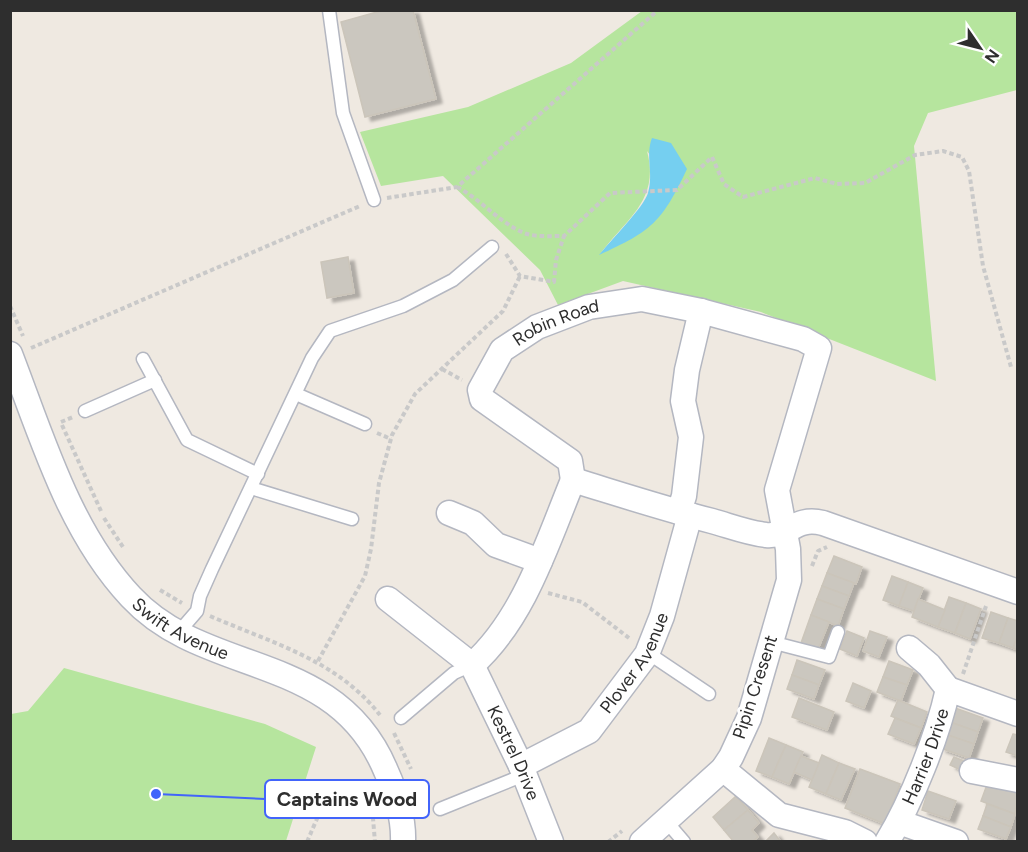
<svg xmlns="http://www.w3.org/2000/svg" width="1028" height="852" viewBox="0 0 1028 852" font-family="Figtree,sans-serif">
	<defs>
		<filter id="shadow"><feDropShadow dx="6" dy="4" stdDeviation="1.5" flood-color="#0004"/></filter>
	</defs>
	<rect width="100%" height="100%" fill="#efe9e1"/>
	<g fill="#b6e59e" fill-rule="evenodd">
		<path d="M642,11h375v79l-89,23 -14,33 22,235 -175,-69 -138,-31 -65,24 -18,-35 -97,-94 -62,10 -21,-54 108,-25 103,-44zM647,151l30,39 -77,64c27,-36 60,-54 47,-103z"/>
		<path d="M64,668l201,56 51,23 -30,94h-275v-127l17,-3z"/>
	</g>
	<path fill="#75cff0" d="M652,138l19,5 16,26c-25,53 -35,62 -88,86 11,-14 45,-48 49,-62 6,-20 -3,-37 4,-55z"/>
	<g fill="#cbc7bf" stroke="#cbc5ba" stroke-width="1.5" filter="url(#shadow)">
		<path d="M384,10h29l23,89 -71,18 -24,-95z"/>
		<path d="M348,257l6,36 -27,5 -6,-36z"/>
		<path d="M834,556l28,11 -6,17 -29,-11z"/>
		<path d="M827,573l27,10 -5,13 -27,-10z"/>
		<path d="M892,576l16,6 -9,24 -16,-6z"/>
		<path d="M908,582l15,6 -9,23 -15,-5z"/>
		<path d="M822,586l27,10 -5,13 -27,-10z"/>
		<path d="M949,597l17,6 -11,30 -17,-6z"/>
		<path d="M817,599l27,10 -6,17 -27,-11z"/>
		<path d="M918,599l27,11 -7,17 -26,-10z"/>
		<path d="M966,603l15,6 -11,30 -15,-6z"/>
		<path d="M991,612l17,6 -9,25 -17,-5z"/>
		<path d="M811,615l18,7 -11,27 -17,-6z"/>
		<path d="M1008,618l10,3v14l-5,13 -14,-5z"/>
		<path d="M847,631l17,7 -7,18 -17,-7z"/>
		<path d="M870,631l17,6 -8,20 -16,-6z"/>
		<path d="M1018,635v15l-5,-2z"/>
		<path d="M797,660l28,10 -6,15 -27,-10z"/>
		<path d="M889,661l24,9 -6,15 -24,-8z"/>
		<path d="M792,675l27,10 -5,14 -27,-10z"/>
		<path d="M883,677l24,8 -6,16 -24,-9z"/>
		<path d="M853,683l18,8 -7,17 -18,-7z"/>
		<path d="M799,698l35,14 -7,18 -35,-13z"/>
		<path d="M898,700l29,12 -6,16 -30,-12z"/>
		<path d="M955,708l28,10 -5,14 -28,-10z"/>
		<path d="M895,718l26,10 -7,16 -26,-10z"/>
		<path d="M950,722l28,10 -4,12 -29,-10z"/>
		<path d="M945,734l29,10 -5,14 -29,-10z"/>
		<path d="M1013,734l5,1v21l-12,-4z"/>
		<path d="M769,738l17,7 -14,32 -16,-6z"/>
		<path d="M786,745l17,7 -14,32 -17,-7z"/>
		<path d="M822,755l17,8 -13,31 -17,-7z"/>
		<path d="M801,756l18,7 -7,17 -18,-8z"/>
		<path d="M954,757l17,7 -4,9 -17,-8z"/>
		<path d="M839,763l16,6 -14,31 -15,-6z"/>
		<path d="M860,769l40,15 -15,40 -40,-16z"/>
		<path d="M988,782l30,10 -3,22 -34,-13z"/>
		<path d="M928,791l28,10 -7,18 -27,-9z"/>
		<path d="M736,796l12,14 -24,20 -11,-13z"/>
		<path d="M987,804l28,10 -4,13 -28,-11z"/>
		<path d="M748,810l11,13 -7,7 6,7 -6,5h-18l-10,-12z"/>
		<path d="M983,816l28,11 -5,12 -28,-10z"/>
		<path d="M774,833l7,9h-16z"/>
	</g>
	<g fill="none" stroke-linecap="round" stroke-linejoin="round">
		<g stroke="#b4b7c1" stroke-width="15">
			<g id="lane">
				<path d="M329,10l14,103 31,87"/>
				<path d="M143,359l44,81 71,34"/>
				<path d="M296,394l69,30"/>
				<path d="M85,411l70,-31"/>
				<path d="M251,488l101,31"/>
				<path d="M178,633l19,-22 3,-15 12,-27 100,-211 18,-27 73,-25 50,-26 39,-33"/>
				<path d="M771,642l58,15 9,-25"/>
				<path d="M648,653l61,41"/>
				<path d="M401,718l53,-45 18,-8"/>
				<path d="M440,809l84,-34"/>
				<path d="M666,821l18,21"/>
			</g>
		</g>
		<g stroke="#b4b7c1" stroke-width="27">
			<g id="street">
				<path id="s1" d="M10,354c32,83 59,177 121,243 75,81 205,53 255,174 10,22 18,47 17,71"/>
				<path id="s2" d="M573,480l-3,-19 -88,-62 -2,-9 22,-40 35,-23 52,-20 53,-8 59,12 102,28 16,9 -42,142 11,59 1,31 -40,138 -18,39 -8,12 -81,73"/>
				<path d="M573,480c46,14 92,29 139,41 18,5 36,12 54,14 24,2 28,-19 57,-12l195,69"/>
				<path d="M679,512l5,-16 7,-59 -8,-36 4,-31 14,-59"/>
				<path d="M449,513l24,10 23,22 44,16"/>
				<path id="s3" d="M388,599l84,66 49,101 30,76"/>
				<path d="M909,648l20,17 19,24"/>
				<path d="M472,665c52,-46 75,-122 101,-185"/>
				<path id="s4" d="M521,766l68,-35 58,-77 15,-38 28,-101"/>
				<path d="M723,769l56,46 66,17 20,10"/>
				<path d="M972,771l46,9"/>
				<path d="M899,822l57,20"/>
				<path id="s5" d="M887,842c25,-41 51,-107 61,-153l70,25"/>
			</g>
		</g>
		<g stroke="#c9c9c9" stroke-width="4" stroke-dasharray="4.5 3" stroke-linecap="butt">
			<path d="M457,187c24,12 44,38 70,47 10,3 26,2 37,2l46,-43 67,-3 35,-33 12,27 19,13 72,-19 22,6 28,-1 50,-28 28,-4 19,6 7,14 14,95 28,101"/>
			<path d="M387,198l70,-11 201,-177"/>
			<path d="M506,254l14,22 34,6 2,-22 8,-24"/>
			<path d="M10,306l13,30"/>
			<path d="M31,348l329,-142"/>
			<path d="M442,369l20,11"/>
			<path d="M61,422l12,-5"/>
			<path d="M62,425l39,86"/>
			<path d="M377,433l14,6"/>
			<path d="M104,518l19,29"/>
			<path d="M812,566l6,-15 9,-4"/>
			<path d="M160,590l22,13"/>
			<path d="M548,593l34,9 47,36"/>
			<path d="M210,616c62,27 127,44 170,99"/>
			<path d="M318,661l47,-85 6,-27 8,-66 13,-48 23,-41 88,-83 17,-35"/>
			<path d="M963,674l23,-68"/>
			<path d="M394,733l17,36"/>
			<path d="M307,842c16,-37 19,-54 64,-47l4,47"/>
			<path d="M608,842l14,-11"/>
		</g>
		<use href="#lane" stroke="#fff" stroke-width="12"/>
		<use href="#street" stroke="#fff" stroke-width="24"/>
	</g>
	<g text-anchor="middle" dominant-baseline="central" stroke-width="6" stroke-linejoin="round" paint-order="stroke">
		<g font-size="18" fill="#2e2e2e" stroke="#fff">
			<text stroke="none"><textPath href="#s2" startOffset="243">Robin Road</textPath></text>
			<text stroke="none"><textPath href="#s1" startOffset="333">Swift Avenue</textPath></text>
			<text stroke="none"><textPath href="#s4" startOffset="159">Plover Avenue</textPath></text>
			<text transform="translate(755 687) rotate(-72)">Pipin Cresent</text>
			<text stroke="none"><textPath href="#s3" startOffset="204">Kestrel Drive</textPath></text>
			<text stroke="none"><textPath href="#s5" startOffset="94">Harrier Drive</textPath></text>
		</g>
	</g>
	<path fill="none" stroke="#4264fb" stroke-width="2" d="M156 794L265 799"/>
	<circle fill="#4264fb" stroke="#fff" stroke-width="2" cx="156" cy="794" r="6"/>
	<rect fill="#fff" stroke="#4264fb" stroke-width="2" x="265" y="780" width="164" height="38" rx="6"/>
	<g font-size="20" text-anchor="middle" font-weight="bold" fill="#2e2e2e">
		<text x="347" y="806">Captains Wood</text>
	</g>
	<rect width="1028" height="852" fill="none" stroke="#2e2e2e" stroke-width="24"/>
	<g transform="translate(980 48) rotate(125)" stroke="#ffffff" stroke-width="4.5" paint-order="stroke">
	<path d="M0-4.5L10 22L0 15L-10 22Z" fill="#2e2e2e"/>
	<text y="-9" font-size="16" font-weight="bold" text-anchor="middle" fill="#2e2e2e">N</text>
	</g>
</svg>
